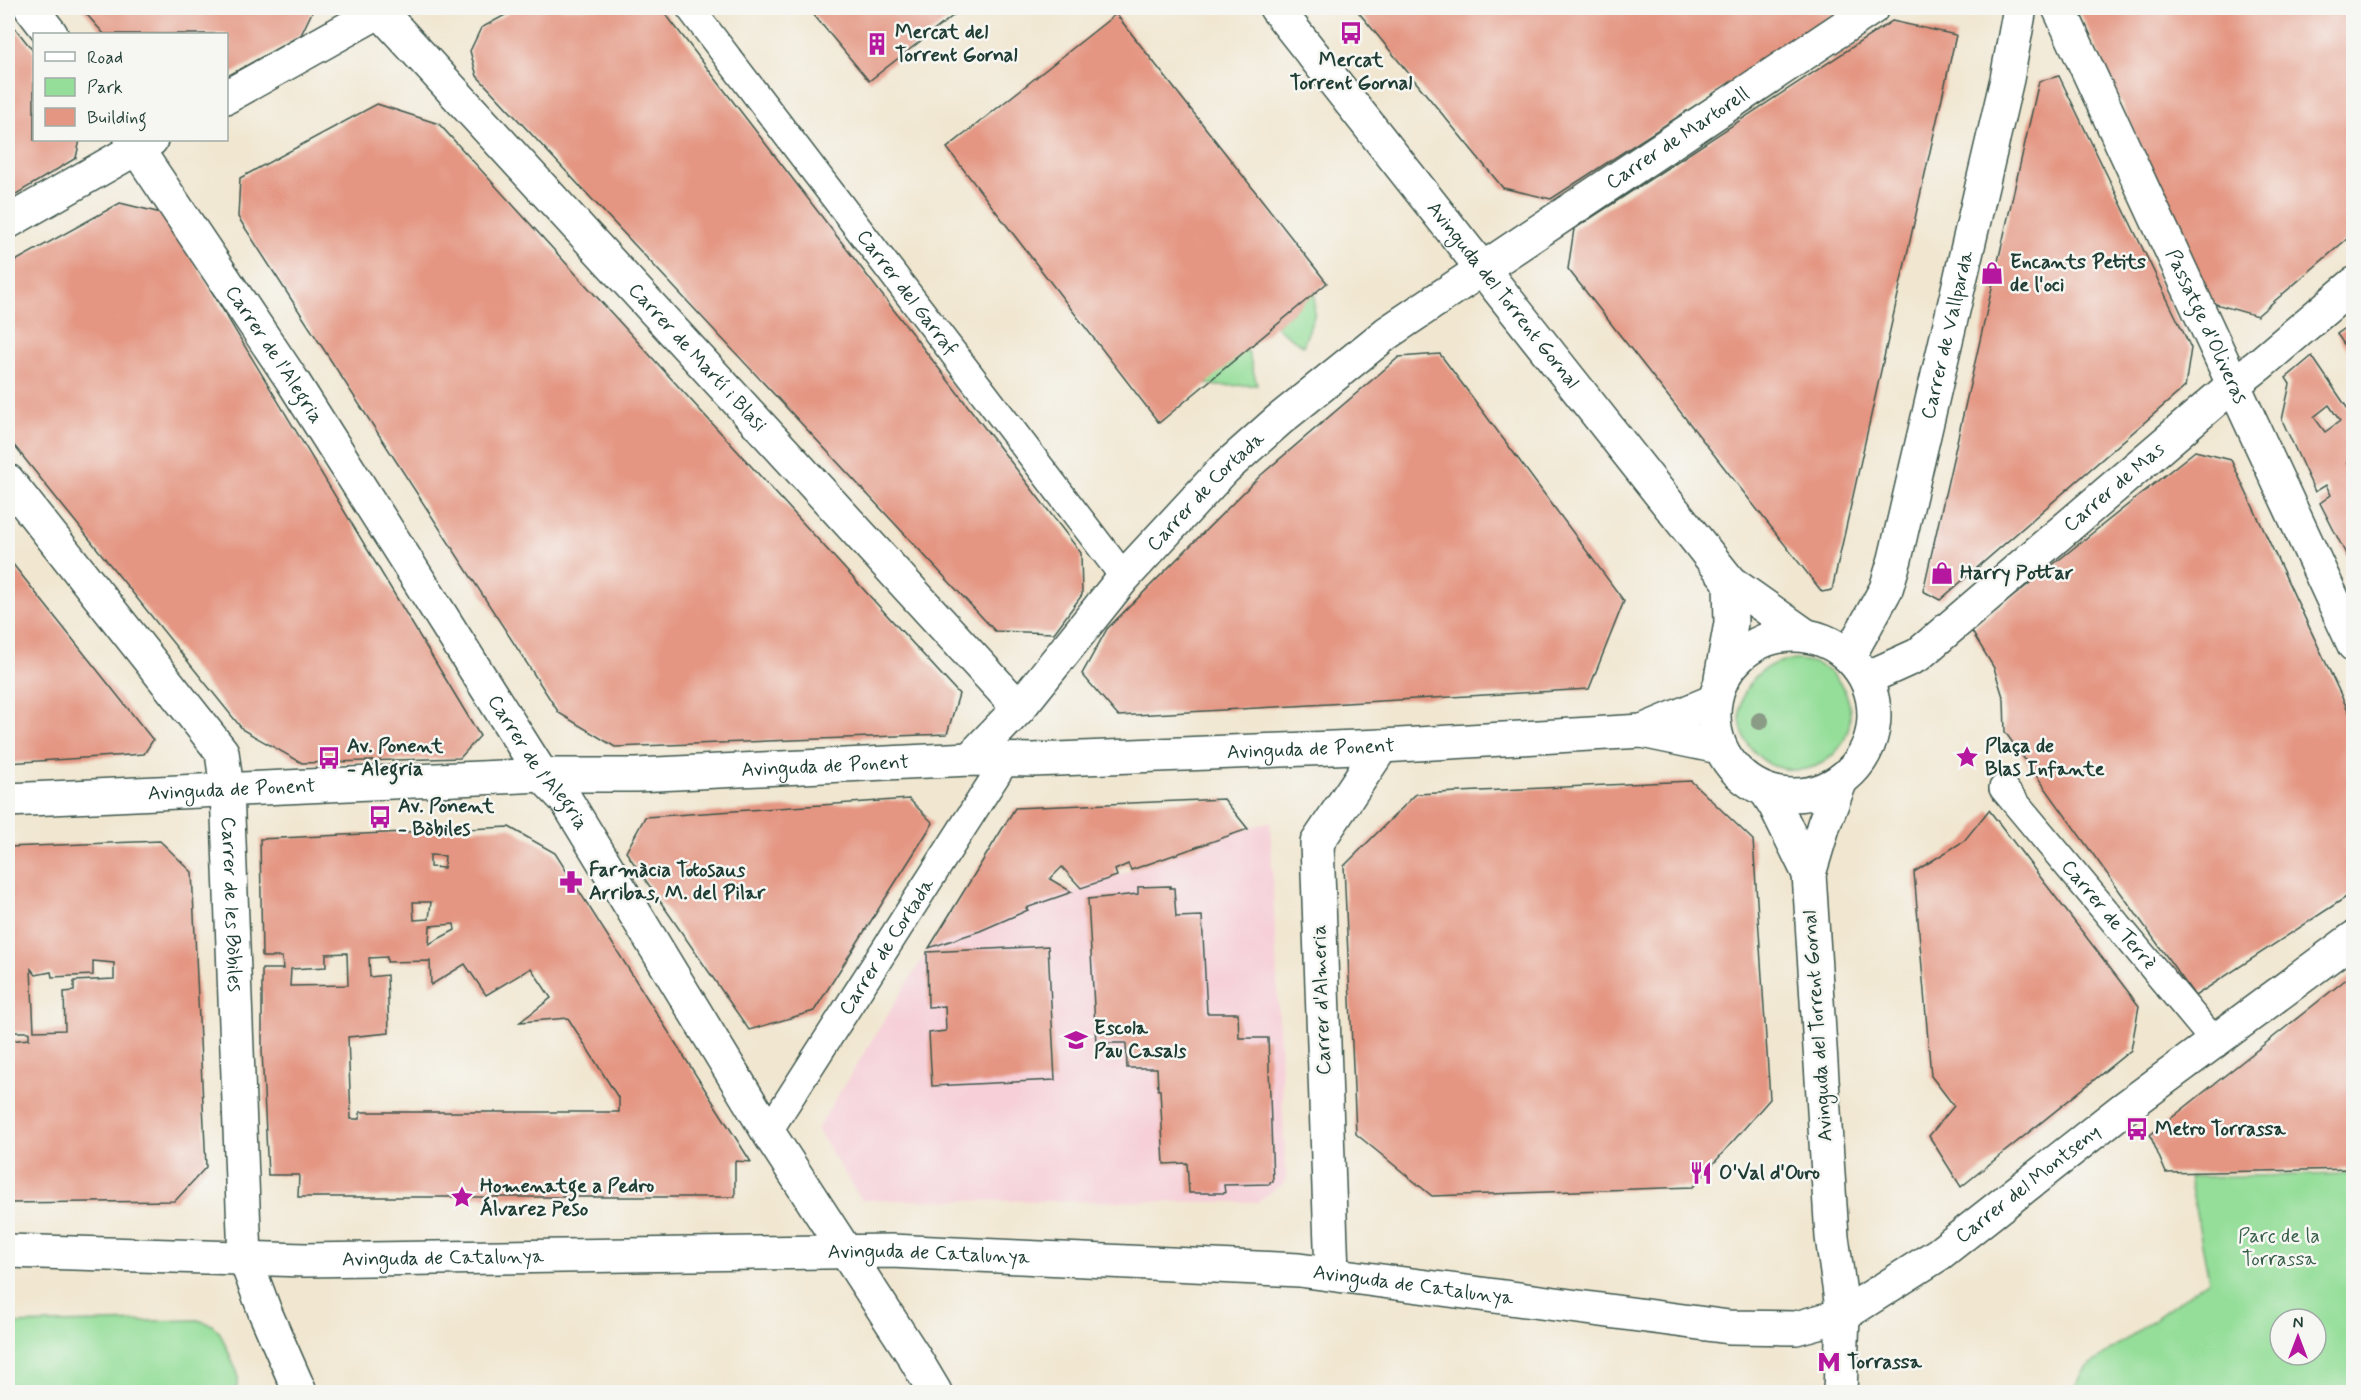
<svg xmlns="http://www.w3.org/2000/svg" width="2361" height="1400" viewBox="0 0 2361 1400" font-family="Mynerve,sans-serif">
	<rect width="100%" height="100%" fill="#f6f6f2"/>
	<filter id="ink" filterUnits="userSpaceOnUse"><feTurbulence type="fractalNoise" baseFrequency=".0167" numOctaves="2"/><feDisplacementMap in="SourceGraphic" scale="12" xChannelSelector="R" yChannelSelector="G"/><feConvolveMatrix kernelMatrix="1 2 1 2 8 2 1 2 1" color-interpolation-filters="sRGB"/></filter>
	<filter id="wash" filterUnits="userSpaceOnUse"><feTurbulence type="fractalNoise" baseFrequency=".008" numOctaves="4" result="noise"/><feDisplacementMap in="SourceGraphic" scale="24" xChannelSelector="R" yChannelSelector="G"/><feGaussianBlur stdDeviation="1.35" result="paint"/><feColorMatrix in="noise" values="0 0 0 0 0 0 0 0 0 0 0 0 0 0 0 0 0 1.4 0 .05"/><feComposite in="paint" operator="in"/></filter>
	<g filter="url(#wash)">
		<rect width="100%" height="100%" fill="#f1e7d1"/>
		<path fill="#f6cfd8" d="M1270,821l16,360 -28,21 -397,-2 -44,-71 112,-181 51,-17 47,-21 -1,-2z"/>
		<g fill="#94de99" stroke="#5a8e66" stroke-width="1.5" fill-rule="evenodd">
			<path d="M1315,292l-1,24 -11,30 -28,-20z"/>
			<path d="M1233,350l15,1 9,34 -40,1 -16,-4z"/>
			<circle cx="1795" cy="715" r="55"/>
			<path d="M2353,1174v218h-282l15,-24 123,-88 -20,-103zM2280,1319h36v36h-36z"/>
			<path d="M198,1320l14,5 8,8 18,41v11l-5,6 -225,1v-68z"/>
		</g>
		<g id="blocks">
			<g fill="#e49682" fill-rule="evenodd">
				<path d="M81,8h233l-13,27 -75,42v-43h-122z"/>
				<path d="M518,8h143l420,545 1,42 -28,38 -59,-2 -518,-555 -7,-25 11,-23z"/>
				<path d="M808,8h155l-94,73z"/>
				<path d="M1355,8h491l-295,191 -48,-11z"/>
				<path d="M2078,8h276v225l-97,83 -45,-13z"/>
				<path d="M1116,14l211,269 -168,140 -212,-275z"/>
				<path d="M8,19l26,33v88h46l-4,18 -68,41z"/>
				<path d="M1892,21l64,14 -124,555 -10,2 -254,-323 6,-40z"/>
				<path d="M2059,76l132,272 -6,39 -245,213 -17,-9 116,-510z"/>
				<path d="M377,104l62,20 520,570 -12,40 -332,13 -56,-34 -321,-496 2,-39z"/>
				<path d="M120,203l45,11 315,522 -20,22 -158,5 -59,-33 -235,-292v-173z"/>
				<path d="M2354,322v37l-17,-25z"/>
				<path d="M1440,354l184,247 -35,88 -471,27 -36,-42 25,-45 154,-154 138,-118z"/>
				<path d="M2312,356l42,62v40l-7,4 7,9v99l-34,-67 11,-8 -5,-10 -11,7 -33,-72 8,-36 -4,-6zM2329,405l11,16 -15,11 -11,-15z"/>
				<path d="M2195,451l36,9 123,263v169l-159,104 -190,-264 -1,-32 -10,-32 -23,-38z"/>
				<path d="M8,558l145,182 -9,14 -136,9z"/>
				<path d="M1691,781l62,59 17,259 -77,88 -261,9 -76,-62 -12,-268 72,-72z"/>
				<path d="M909,799l24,24 -119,188 -65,19 -123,-178 19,-35z"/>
				<path d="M1224,799l24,30 -117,41 -3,-6 -13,6 2,6 -36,12 -19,-21 -12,12 22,13 -46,16 2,2 -48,21 -51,17 86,-140z"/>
				<path d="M1989,810l150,196 -8,44 -170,137 -32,-51 25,-30 -23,-30 -17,-204 50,-31z"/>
				<path d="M509,827l46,26 196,309 -16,-1v36h-437l1,-22h-31l-6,-124v-82h21l-1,-12h-20l-2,-118zM430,855l15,1 -1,12 -14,-1zM413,902h18l-2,17 -15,1zM454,924l1,6 -26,14 1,-18zM347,953l1,32 -58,1 1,-17 35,-2v-13zM387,957v5l43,-1 1,24 34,-21 21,31 45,-27 20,30 -31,24 48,-4 51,81v13h-259v7h-9l-3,-82 41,-4 -2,-58 -17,2 -1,-19z"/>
				<path d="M160,841l32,31 14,295 -31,34 -167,2v-162l21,-2v-7h-21v-185zM93,961l21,2v16l-40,2v10l-10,1 1,38 -31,1 -3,-62 5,6 15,-3 1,5 41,-2z"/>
				<path d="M1170,886v2h4l2,29 26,-1 5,97h31l1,25h29l5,144h-3v2l-46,1 1,8h-36l-2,-30 -23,1 -4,-74h-2l-1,-22h-30l-1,-25h-30l-8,-144 50,-5v-7z"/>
				<path d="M1048,946l7,134 -123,6 -3,-53 17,-2 -1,-25 -17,1 -1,-55z"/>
				<path d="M2354,973v196l-188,4 -16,-38z"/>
			</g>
		</g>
	</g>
	<g filter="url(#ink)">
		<use href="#blocks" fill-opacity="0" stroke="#3e564c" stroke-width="1.5"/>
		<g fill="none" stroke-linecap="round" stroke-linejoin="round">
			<g stroke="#3e564c" stroke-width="30">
				<g id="pedestrian">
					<path id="s1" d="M690,8l434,569"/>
					<path id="s2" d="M2003,788l211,253"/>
					<path id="s3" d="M768,1132l238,-372"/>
				</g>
			</g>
			<g stroke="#3e564c" stroke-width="36">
				<g id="minor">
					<path d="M31,8l20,26"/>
					<path id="s4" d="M377,8l642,700"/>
					<path id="s5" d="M2059,8l295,637"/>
					<path d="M226,97l159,-89"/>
					<path id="s6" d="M131,140l161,240 250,395 24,25 202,332 145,223 22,37"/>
					<path d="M8,222l143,-82"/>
					<path id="s7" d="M8,481l214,271 5,38 18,468 20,54 35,80"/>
					<path id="s8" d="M1849,656l37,-67 9,-30 112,-480 13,-71"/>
					<path id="s9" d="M1867,678l51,-23 315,-270 27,-21 94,-80"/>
					<path d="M1642,731l72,-30"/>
					<path id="s10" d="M970,759l49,-51 105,-131 100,-108 55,-49 108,-87 485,-325"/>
					<path id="s11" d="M8,800l534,-25h94l334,-16 63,1 349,-14 260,-15 77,16"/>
					<path id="s12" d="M8,1251l297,9 586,-9 408,19 430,57 67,1 47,-13 96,-61 183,-144 232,-172"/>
					<path d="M1332,1274l-15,-431 65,-97"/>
				</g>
			</g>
			<g stroke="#3e564c" stroke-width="36">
				<g id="tertiary">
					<path id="s13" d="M1276,8l454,574 75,53"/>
					<circle cx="1794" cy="715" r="80"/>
					<path d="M1721,678l10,-55 -1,-41"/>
					<path d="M1766,791l9,14 34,69"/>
					<path d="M1840,1392l3,-77 -11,-78 -23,-363 15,-50 17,-44"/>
				</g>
			</g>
			<use href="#pedestrian" stroke="#fff" stroke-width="27"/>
			<use href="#minor" stroke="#fff" stroke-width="33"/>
			<use href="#tertiary" stroke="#fff" stroke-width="33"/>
		</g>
		<circle fill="#8a9b86" cx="1760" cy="721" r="9"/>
	</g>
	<defs>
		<g id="bus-bare" transform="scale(1.8)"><path d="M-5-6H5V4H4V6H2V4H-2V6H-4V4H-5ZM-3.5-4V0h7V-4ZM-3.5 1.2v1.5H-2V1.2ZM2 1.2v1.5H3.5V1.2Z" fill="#b5179e" stroke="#f6f6f2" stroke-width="2.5" paint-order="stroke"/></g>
		<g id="building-bare" transform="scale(1.8)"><path d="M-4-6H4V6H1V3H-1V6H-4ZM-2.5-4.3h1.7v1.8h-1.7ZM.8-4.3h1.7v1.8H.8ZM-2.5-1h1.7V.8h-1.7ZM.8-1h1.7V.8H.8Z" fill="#b5179e" stroke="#f6f6f2" stroke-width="2.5" paint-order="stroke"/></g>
		<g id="shop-bare" transform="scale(1.8)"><path d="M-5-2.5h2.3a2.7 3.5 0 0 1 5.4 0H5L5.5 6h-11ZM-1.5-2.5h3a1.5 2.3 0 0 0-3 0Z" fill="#b5179e" stroke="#f6f6f2" stroke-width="2.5" paint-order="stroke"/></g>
		<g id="sight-bare" transform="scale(1.8)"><path d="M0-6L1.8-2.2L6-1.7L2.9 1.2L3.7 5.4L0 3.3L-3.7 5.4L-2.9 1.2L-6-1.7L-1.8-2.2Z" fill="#b5179e" stroke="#f6f6f2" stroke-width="2.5" paint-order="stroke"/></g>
		<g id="pharmacy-bare" transform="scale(1.8)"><path d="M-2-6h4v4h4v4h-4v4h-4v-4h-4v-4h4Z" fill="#b5179e" stroke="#f6f6f2" stroke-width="2.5" paint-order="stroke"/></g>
		<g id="school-bare" transform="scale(1.8)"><path d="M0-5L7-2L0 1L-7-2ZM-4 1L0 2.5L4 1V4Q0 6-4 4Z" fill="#b5179e" stroke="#f6f6f2" stroke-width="2.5" paint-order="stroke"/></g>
		<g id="restaurant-bare" transform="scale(1.8)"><path d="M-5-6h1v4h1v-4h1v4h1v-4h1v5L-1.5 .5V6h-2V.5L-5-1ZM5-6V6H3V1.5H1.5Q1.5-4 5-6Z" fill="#b5179e" stroke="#f6f6f2" stroke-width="2.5" paint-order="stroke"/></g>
		<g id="metro-bare" transform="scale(1.8)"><path d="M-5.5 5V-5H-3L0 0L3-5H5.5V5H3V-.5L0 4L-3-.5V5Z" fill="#b5179e" stroke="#f6f6f2" stroke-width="2.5" paint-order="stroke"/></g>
	</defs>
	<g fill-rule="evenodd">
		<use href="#bus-bare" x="1351" y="33"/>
		<use href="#building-bare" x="877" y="44"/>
		<use href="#shop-bare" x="1992" y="273"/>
		<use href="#shop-bare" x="1942" y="573"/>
		<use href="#sight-bare" x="1967" y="757"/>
		<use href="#bus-bare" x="329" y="758"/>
		<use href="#bus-bare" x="380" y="817"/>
		<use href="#pharmacy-bare" x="571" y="882"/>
		<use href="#school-bare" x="1076" y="1040"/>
		<use href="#bus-bare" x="2137" y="1129"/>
		<use href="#restaurant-bare" x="1701" y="1173"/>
		<use href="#sight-bare" x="462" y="1197"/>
		<use href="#metro-bare" x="1829" y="1362"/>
	</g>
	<g text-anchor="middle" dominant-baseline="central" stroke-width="5" stroke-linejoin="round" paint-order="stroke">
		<g font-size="20" font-weight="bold" fill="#1f3d34" stroke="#f6f6f2" text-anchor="start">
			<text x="895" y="32">Mercat del<tspan x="895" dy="23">Torrent Gornal</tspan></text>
			<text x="1351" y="60" text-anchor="middle">Mercat<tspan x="1351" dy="23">Torrent Gornal</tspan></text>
			<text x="2010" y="262">Encants Petits<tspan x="2010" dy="23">de l'oci</tspan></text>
			<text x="1960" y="573">Harry Pottar</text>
			<text x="347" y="746">Av. Ponent<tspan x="347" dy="23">- Alegria</tspan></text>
			<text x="1985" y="746">Plaça de<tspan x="1985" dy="23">Blas Infante</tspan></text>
			<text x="398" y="806">Av. Ponent<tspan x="398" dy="23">- Bòbiles</tspan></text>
			<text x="589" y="870">Farmàcia Totosaus<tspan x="589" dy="23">Arribas, M. del Pilar</tspan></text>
			<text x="1094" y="1028">Escola<tspan x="1094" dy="23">Pau Casals</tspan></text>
			<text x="2155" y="1129">Metro Torrassa</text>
			<text x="1719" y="1173">O'Val d'Ouro</text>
			<text x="480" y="1186">Homenatge a Pedro<tspan x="480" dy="23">Álvarez Peso</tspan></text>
			<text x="1847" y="1362">Torrassa</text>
		</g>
		<g font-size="20" fill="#1f3d34" stroke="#f6f6f2">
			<text stroke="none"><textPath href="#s10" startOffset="948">Carrer de Martorell</textPath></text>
			<text stroke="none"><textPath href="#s1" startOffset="358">Carrer del Garraf</textPath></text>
			<text stroke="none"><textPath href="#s13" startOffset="366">Avinguda del Torrent Gornal</textPath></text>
			<text stroke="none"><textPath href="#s5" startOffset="351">Passatge d'Oliveras</textPath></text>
			<text stroke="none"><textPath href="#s8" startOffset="338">Carrer de Vallparda</textPath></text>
			<text stroke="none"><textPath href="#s6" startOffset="258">Carrer de l'Alegria</textPath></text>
			<text stroke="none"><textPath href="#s4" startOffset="474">Carrer de Martí i Blasi</textPath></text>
			<text stroke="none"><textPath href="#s9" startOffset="314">Carrer de Mas</textPath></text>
			<text stroke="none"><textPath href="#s10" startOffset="357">Carrer de Cortada</textPath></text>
			<text stroke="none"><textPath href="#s11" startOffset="1304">Avinguda de Ponent</textPath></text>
			<text stroke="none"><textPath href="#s6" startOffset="744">Carrer de l'Alegria</textPath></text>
			<text stroke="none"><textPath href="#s11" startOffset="818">Avinguda de Ponent</textPath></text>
			<text stroke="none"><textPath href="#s11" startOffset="224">Avinguda de Ponent</textPath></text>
			<text stroke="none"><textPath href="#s7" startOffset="498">Carrer de les Bòbiles</textPath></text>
			<text stroke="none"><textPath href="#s2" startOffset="165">Carrer de Terrè</textPath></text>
			<text stroke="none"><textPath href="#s3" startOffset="220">Carrer de Cortada</textPath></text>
			<text transform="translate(1322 1000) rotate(-92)">Carrer d'Almeria</text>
			<text transform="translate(1818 1026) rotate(-94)">Avinguda del Torrent Gornal</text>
			<text stroke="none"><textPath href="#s12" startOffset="2068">Carrer del Montseny</textPath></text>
			<text stroke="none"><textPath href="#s12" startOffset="921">Avinguda de Catalunya</textPath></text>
			<text stroke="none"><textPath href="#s12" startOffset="435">Avinguda de Catalunya</textPath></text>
			<text stroke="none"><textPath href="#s12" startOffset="1407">Avinguda de Catalunya</textPath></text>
		</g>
		<g font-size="20" fill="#365d48" stroke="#f6f6f2">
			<text x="2279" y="1236">Parc de la<tspan x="2279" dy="23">Torrassa</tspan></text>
		</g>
	</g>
	<rect width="2361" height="1400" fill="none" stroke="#f6f6f2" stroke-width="30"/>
	<rect x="33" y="33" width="195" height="108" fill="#f6f6f2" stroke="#a0aca6" stroke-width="1.5"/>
	<rect x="45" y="52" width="30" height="9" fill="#ffffff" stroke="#a0aca6" stroke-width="1.5"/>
	<text x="87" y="63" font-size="18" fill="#1f3d34">Road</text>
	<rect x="45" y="78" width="30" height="18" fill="#94de99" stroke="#a0aca6" stroke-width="1.5"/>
	<text x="87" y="93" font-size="18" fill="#1f3d34">Park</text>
	<rect x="45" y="108" width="30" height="18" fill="#e49682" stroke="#a0aca6" stroke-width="1.5"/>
	<text x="87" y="123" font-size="18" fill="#1f3d34">Building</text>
	<g transform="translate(2298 1337)"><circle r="28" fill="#f6f6f2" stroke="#a0aca6" stroke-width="1.5"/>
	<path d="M0-4.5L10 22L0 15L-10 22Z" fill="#b5179e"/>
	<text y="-9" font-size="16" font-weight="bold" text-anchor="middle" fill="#1f3d34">N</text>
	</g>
</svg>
